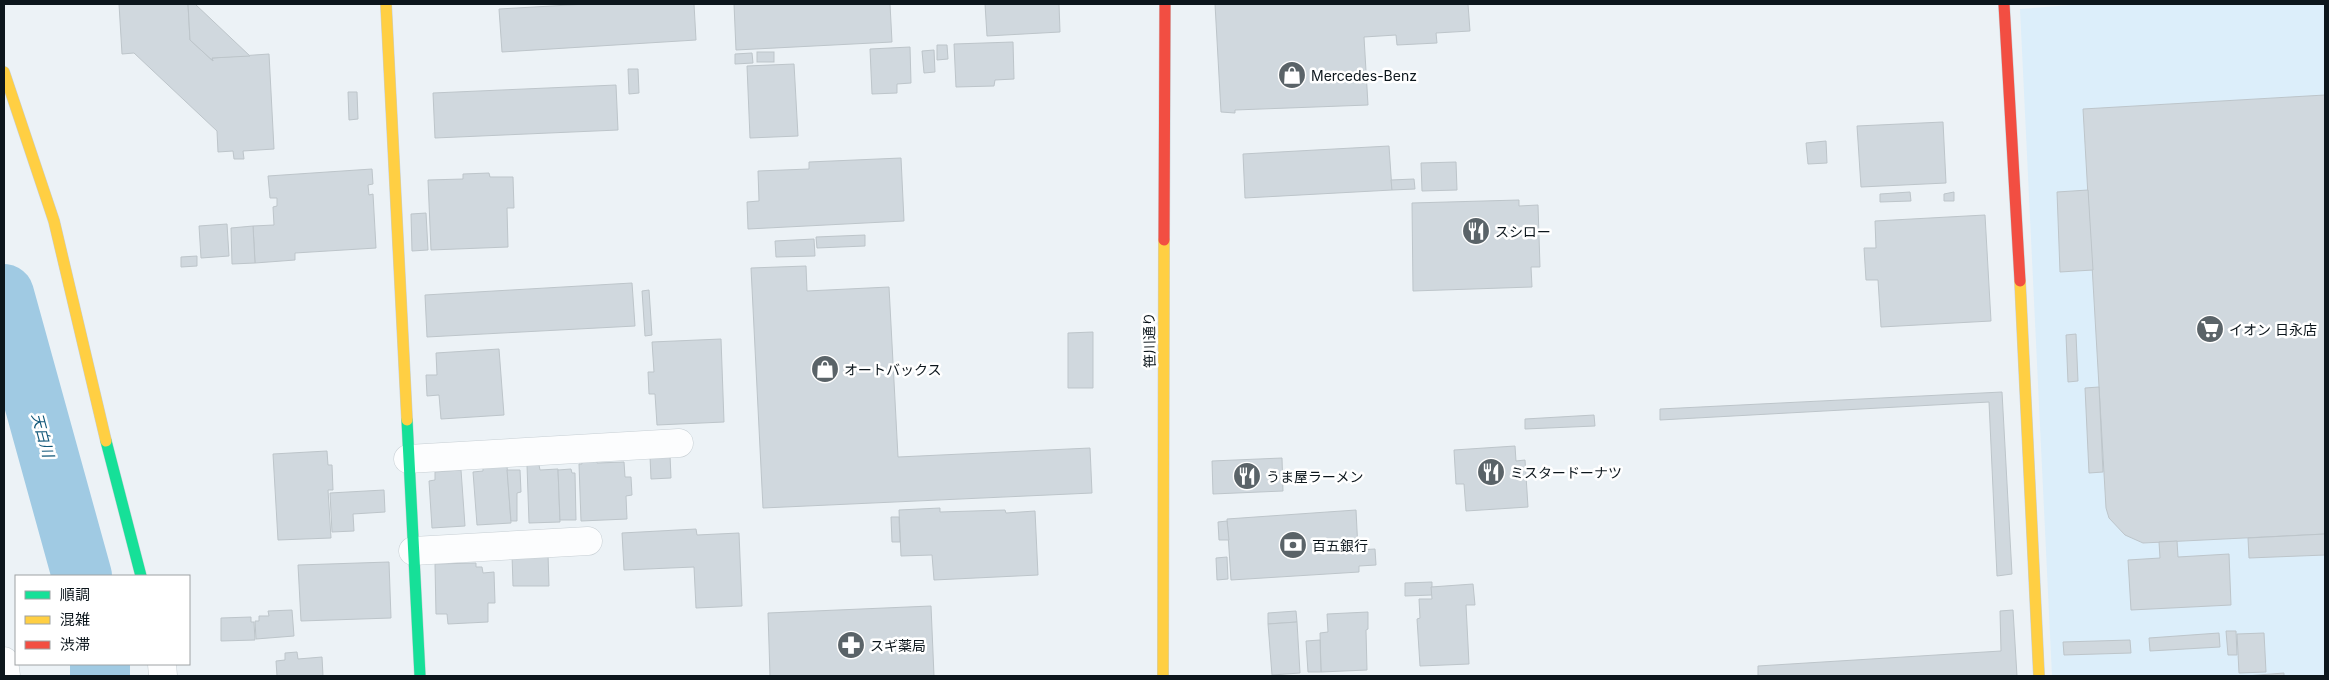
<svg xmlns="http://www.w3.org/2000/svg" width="2329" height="680" viewBox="0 0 2329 680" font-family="Inter,'Noto Sans JP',sans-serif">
	<rect width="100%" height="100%" fill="#ecf2f6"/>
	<path fill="#dceefa" d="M2084,4h241v672h-273l-32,-667z"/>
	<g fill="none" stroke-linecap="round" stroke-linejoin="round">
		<g stroke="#a0cae3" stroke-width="60">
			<path d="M4,294l78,282"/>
			<path d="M100,664v12"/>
		</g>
	</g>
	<g fill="#d0d8de" stroke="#bdc5ca">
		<path d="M119,4h69l2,36 23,21 -1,-3 57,-4 5,95 -31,2 1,8h-10l-1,-8 -15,1 -1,-21 -83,-78 -12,1z"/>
		<path d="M188,4h7l55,52 -38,2 1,3 -23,-21z"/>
		<path d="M587,4h107l2,36 -194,12 -3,-43z"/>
		<path d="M734,4h156l2,38 -156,8z"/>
		<path d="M985,4h74l1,28 -73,4z"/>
		<path d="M1215,4h253l2,27 -34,2 1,10 -40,2 -1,-10 -32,2 4,68 -133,5v3l-14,-1z"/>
		<path d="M1013,42l1,37 -19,1 -1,6 -38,1 -2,-43z"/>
		<path d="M937,45h10l1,14 -11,1z"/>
		<path d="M910,47l1,36 -14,1v9l-25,1 -2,-45z"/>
		<path d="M934,50l1,22 -11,1 -2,-22z"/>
		<rect x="757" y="52" width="17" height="10"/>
		<path d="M752,53l1,10 -18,1v-10z"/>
		<path d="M794,64l4,72 -48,2 -3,-72z"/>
		<path d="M628,69h10l1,24 -10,1z"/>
		<path d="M616,85l2,45 -183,8 -2,-45z"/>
		<path d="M348,92h9l1,27 -9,1z"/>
		<path d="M2325,95v439l-182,9 -18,-8 -16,-17 -3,-10 -23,-399z"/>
		<path d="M1943,122l3,61 -85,4 -4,-61z"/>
		<path d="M1826,141l1,22 -19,1 -2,-21z"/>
		<path d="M1389,146l3,44 -147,8 -2,-44z"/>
		<path d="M901,158l3,63 -156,8 -1,-27 12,-1 -1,-30 51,-2v-7z"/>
		<path d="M1456,162l1,28 -35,1 -1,-28z"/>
		<path d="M372,169l1,15 -5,1 1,10 4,-1 3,54 -81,5v7l-40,3 -2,-37 21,-1 -1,-18 4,-1v-8h-7l-2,-22z"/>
		<path d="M489,173l1,4h23l1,31h-7l1,39 -77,3 -3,-70 35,-1v-5z"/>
		<path d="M1414,179l1,10 -23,1 -1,-10z"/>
		<path d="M2088,190l5,80 -33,2 -3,-80z"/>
		<path d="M1910,192l1,9 -31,1v-8z"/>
		<path d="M1954,192v9h-10v-7z"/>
		<path d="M1519,200v6l19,-1 2,62h-9l1,20 -119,4 -1,-88z"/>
		<path d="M426,213l2,37 -16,1 -1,-37z"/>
		<path d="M1985,215l6,106 -110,6 -3,-47h-12l-2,-32h12l-1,-27z"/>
		<path d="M227,224l2,32 -28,2 -2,-32z"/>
		<path d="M253,226l2,37 -23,1 -1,-36z"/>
		<path d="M865,235v11l-48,2 -1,-11z"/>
		<path d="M814,239l1,17 -39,1 -1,-16z"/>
		<path d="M197,256v10l-16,1v-10z"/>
		<path d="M806,266l1,25 82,-4 9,170 192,-9 2,45 -329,15 -12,-240z"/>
		<path d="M632,283l3,43 -208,11 -2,-42z"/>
		<path d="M649,290l3,45 -7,1 -3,-45z"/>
		<path d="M1093,332v56h-25v-55z"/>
		<path d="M2076,334l2,47 -10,1 -2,-47z"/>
		<path d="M721,339l3,83 -67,3 -2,-31h-6l-1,-22h6l-2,-30z"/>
		<path d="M499,349l5,66 -63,4 -2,-24 -12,1 -1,-21h11l-1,-22z"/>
		<path d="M2099,387l4,85 -14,1 -4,-85z"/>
		<path d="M2002,392l10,182 -15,2 -8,-174 -329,18v-11z"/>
		<path d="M1594,415l1,11 -70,3v-10z"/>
		<path d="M1515,446l1,15 9,-1 3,47 -62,4 -2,-27h-8l-2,-34z"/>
		<path d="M327,451l1,14h4l1,25h-5l3,48 -53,2 -5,-86z"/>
		<path d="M670,455l1,23 -20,1 -1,-23z"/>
		<path d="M597,458v5l27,-1 1,15h6l1,18 -6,1 1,23 -46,2 -2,-57h3l-1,-5z"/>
		<path d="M1282,458l1,33 -70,3 -1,-33z"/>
		<path d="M527,465h12l1,5 18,-1 2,53 -31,1z"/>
		<path d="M507,466l4,57 -34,2 -4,-53 10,-1v-3z"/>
		<path d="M571,469l1,4h3l1,47h-16l-2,-50z"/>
		<path d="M461,470l4,56 -33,2 -3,-47 6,-1v-8z"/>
		<path d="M507,470h13l1,22 -4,1v28h-6z"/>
		<path d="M384,490l1,22 -32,2 1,17 -22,1 -2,-39z"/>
		<path d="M940,508v4l65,-2 1,3 29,-2 3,64 -104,5 -2,-25 -31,1 -2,-46z"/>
		<path d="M1356,510l2,40 17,-1 1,16 -17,1v6l-128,8 -4,-61z"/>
		<path d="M891,517h8l1,25h-8z"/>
		<path d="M1227,521l2,19h-10l-1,-18z"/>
		<path d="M696,529l1,6 42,-2 3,73 -46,2 -2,-41 -70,3 -2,-37z"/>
		<path d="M2325,534v21l-76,3 -1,-20z"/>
		<path d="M2177,541l1,16 51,-3 2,51 -100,5 -3,-50 32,-2 -1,-16z"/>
		<path d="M548,554l1,32h-36l-1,-31z"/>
		<path d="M1227,557l1,22 -11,1 -1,-22z"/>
		<path d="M389,562l2,56 -90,3 -3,-56z"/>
		<path d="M476,563v4h6l1,6 11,-1 1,31h-7v19l-40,2 -1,-10h-11l-1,-50z"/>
		<path d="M1432,582v13l-27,1v-13z"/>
		<path d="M1473,584l2,21h-9l3,59 -49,2 -3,-47 3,-1 -1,-19h13l-1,-12z"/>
		<path d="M931,606l3,70h-164l-2,-63z"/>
		<path d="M292,610l2,26 -38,3 -1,-18h4v-5h10l-1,-5z"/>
		<path d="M2013,610l4,66h-259v-10l243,-15 -1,-40z"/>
		<path d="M1296,611l1,11 -29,2v-11z"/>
		<path d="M1368,612v17l-2,1 1,40 -46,2 -1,-39 8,-1 -1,-18z"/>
		<path d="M251,617v5h3l1,18 -34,1v-23z"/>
		<path d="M1297,622l3,51 -28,2 -4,-51z"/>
		<path d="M2226,631h10l1,24h-9z"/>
		<path d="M2219,633l1,14 -70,4 -1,-13z"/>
		<path d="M2264,633l2,39 -27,1 -2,-39z"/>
		<path d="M1320,640l1,32h-13l-2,-31z"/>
		<path d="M2130,640l1,13 -67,2 -1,-13z"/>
		<path d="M297,652l1,7 24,-2 1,19h-46l-1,-15 9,-1v-7z"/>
		<path d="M2284,673v3h-38z"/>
	</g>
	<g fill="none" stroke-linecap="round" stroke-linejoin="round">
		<g stroke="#c7cfd4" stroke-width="29">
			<g id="street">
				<path d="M408,459l271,-16"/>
				<path d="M413,551l175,-10"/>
				<path d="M4,661l2,15"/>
				<path d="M162,664l1,12"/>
			</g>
		</g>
		<g stroke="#c7cfd4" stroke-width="12">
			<g id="fast">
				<path d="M407,420l13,256"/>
				<path d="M106,441l35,135"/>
			</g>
		</g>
		<g stroke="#c7cfd4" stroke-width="12">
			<g id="slow">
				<path d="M386,4l21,416"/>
				<path d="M4,72l50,149 52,220"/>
				<path d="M2020,281l19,395"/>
				<path d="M1163,676l1,-436"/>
			</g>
		</g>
		<g stroke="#c7cfd4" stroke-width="12">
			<g id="jam">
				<path d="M2004,4l16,277"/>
				<path d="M1164,240l1,-236"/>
			</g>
		</g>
		<use href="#street" stroke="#fcfdfe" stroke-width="28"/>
		<use href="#fast" stroke="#16e098" stroke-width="11"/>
		<use href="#slow" stroke="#ffcf43" stroke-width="11"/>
		<use href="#jam" stroke="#f24e42" stroke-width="11"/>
	</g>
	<defs>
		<g id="shop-disc" transform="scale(1.4375)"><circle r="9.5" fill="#5a6368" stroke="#fff"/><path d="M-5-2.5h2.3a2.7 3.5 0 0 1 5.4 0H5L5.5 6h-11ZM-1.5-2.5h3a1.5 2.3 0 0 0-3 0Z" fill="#fff"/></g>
		<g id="restaurant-disc" transform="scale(1.4375)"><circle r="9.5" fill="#5a6368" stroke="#fff"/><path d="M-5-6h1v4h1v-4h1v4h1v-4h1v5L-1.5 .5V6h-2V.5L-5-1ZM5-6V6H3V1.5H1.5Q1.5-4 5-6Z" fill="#fff"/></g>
		<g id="supermarket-disc" transform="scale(1.4375)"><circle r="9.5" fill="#5a6368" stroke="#fff"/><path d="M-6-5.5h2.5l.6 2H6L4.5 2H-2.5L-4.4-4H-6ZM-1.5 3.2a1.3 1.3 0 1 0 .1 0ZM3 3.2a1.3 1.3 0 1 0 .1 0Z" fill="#fff"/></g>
		<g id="bank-disc" transform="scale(1.4375)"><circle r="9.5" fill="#5a6368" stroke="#fff"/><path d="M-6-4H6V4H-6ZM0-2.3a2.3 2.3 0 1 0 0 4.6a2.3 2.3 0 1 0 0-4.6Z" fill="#fff"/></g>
		<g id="pharmacy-disc" transform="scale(1.4375)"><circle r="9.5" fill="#5a6368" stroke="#fff"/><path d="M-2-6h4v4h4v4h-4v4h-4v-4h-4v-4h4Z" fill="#fff"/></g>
	</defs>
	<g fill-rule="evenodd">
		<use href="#shop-disc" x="1292" y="75"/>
		<use href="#restaurant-disc" x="1476" y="231"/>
		<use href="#supermarket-disc" x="2210" y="329"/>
		<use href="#shop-disc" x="825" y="369"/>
		<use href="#restaurant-disc" x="1491" y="472"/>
		<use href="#restaurant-disc" x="1247" y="476"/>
		<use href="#bank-disc" x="1293" y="545"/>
		<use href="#pharmacy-disc" x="851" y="645"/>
	</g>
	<g text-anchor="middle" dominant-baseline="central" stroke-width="5" stroke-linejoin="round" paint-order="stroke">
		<g font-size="14" fill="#0c161c" stroke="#fff" text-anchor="start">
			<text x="1311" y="75">Mercedes-Benz</text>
			<text x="1495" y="231">スシロー</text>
			<text x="2229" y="329">イオン 日永店</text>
			<text x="844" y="369">オートバックス</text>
			<text x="1510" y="472">ミスタードーナツ</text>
			<text x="1266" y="476">うま屋ラーメン</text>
			<text x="1312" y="545">百五銀行</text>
			<text x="870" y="645">スギ薬局</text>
		</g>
		<g font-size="14" fill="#0c161c" stroke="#fff">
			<text transform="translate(1149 340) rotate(-91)">笹川通り</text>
		</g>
		<g font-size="15" font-style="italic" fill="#12587a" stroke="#fff">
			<text transform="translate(43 435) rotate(75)">天白川</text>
		</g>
	</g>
	<rect width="2329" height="680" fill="none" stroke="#0c161c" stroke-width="10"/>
	<rect x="15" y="575" width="175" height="90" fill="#ffffff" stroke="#9ea2a4"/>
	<rect x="25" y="591" width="25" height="8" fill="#16e098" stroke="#9ea2a4"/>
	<text x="60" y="600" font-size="15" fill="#0c161c">順調</text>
	<rect x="25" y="616" width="25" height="8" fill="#ffcf43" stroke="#9ea2a4"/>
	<text x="60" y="625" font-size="15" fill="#0c161c">混雑</text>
	<rect x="25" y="641" width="25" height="8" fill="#f24e42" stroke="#9ea2a4"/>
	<text x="60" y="650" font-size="15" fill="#0c161c">渋滞</text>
</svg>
